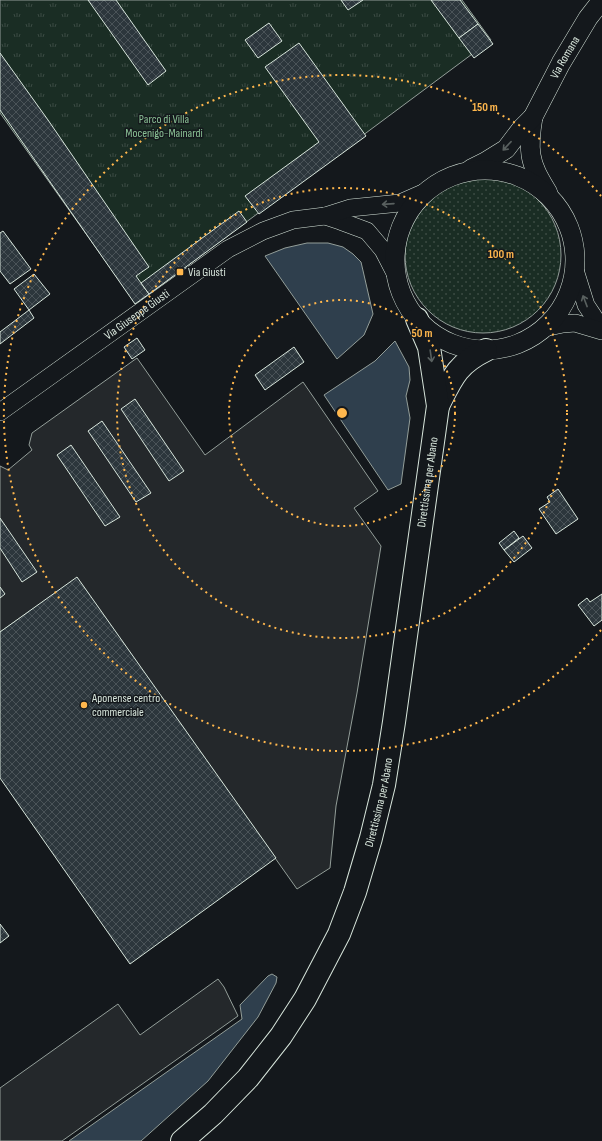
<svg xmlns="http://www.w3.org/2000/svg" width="602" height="1141" viewBox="0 0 602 1141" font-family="'Sofia Sans Condensed',sans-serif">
	<defs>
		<pattern id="grass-dots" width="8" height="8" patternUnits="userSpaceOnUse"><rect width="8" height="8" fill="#1a2d24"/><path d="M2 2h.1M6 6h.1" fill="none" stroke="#3b4b43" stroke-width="1.8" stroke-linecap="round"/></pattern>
		<pattern id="park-tufts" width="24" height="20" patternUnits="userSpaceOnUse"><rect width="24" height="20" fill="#1a2d24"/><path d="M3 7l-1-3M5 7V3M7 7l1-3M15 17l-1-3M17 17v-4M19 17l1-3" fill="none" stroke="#3b4b43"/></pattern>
		<pattern id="building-cross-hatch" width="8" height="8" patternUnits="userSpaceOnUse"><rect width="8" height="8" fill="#2c363c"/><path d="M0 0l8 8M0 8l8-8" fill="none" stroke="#4a5358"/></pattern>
	</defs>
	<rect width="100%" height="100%" fill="#14181c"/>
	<circle fill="url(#grass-dots)" stroke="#939e99" cx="483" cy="255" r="78"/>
	<path fill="url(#park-tufts)" stroke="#939e99" d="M0,0h462l29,40 -355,264 -136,-191z"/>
	<g fill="#24282b" stroke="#939e99">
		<path d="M137,358l68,97 98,-73 75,109 -24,17 27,38 -24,147 -21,113 -6,62 -33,21 -220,-311 -77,54v-166l8,4 24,-20 -3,-5 3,-12z"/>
		<path d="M218,979l6,8 14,29 -176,125h-62v-53l118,-84 22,31z"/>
	</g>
	<g fill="#2f3f4d" stroke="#939e99">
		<path d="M307,243h21l15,4 10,7 8,8 12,52 -9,21 -27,24 -72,-103 20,-8z"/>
		<path d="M395,341l14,26 1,13 -4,16 4,22 -9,66 -13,6 -64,-95 51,-34z"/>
		<path d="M272,974l5,3 -1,6 -18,34 -50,64 -67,60h-72l173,-122 -2,-14 28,-29z"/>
	</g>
	<g fill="url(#building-cross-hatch)" stroke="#d8e6dc">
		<path d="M88,0h28l50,71 -18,14z"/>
		<path d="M341,0h22l-15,10z"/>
		<path d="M431,0h29l18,24 -19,14z"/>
		<path d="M269,23l13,18 -24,17 -13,-18z"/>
		<path d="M478,24l15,20 -19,14 -15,-20z"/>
		<path d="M299,43l67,93 -107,78 -14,-18 74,-54 -54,-75z"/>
		<path d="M0,53l48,67 101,147 -13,9 13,18 -14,10 -135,-194z"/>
		<path d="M239,211l8,11 -98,72 -8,-11z"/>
		<path d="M3,231l28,38 -21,15 -10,-13v-38z"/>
		<path d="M34,274l16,20 -21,16 -15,-21z"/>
		<path d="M29,310l5,8 -34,26v-12z"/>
		<path d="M137,338l8,12 -13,9 -8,-12z"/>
		<path d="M294,347l10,15 -39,28 -10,-15z"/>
		<path d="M135,399l49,72 -15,10 -48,-72z"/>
		<path d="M102,421l49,72 -15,9 -48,-71z"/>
		<path d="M71,445l49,72 -15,9 -48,-71z"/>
		<path d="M558,489l20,30 -22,15 -17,-25 11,-7 -3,-5z"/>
		<path d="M0,518l37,54 -15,10 -22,-34z"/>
		<path d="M514,531l5,7 -15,12 -5,-7z"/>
		<path d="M523,536l9,12 -18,14 -10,-12z"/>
		<path d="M77,577l199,281 -146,106 -130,-186v-146z"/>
		<path d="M0,587l5,7 -5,4z"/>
		<path d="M602,594v26l-8,6 -16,-21 9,-7 3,4z"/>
		<path d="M0,924l9,12 -9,7z"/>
	</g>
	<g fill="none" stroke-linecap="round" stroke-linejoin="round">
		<g stroke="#d8e6dc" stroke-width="18">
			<g id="tertiary">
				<path d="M325,216l15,5 27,10 16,19 13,25"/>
				<path d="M575,270l11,35 16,24"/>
				<path d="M544,328l19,-4 12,-1 27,8"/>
				<path id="s1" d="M0,412l228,-163 35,-18 30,-11 32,-4 25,-8 50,-5 25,-11"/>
			</g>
		</g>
		<g stroke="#d8e6dc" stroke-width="20">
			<g id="secondary">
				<path d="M533,117c-2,12 -4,26 -2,38 2,14 10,26 17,38"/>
				<path id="s2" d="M471,169l14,-7 21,-13 16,-21 11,-11 28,-54 27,-45 14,-18"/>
				<circle cx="485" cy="260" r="90"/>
			</g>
		</g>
		<g stroke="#d8e6dc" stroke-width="24">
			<g id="trunk">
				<path d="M438,406c14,-28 19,-42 48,-56"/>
				<path id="s3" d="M182,1141l31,-27 35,-36 33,-42 24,-37 34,-65 16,-42 16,-54 13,-53 10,-63 44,-316 -9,-59 -12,-28"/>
			</g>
		</g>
		<use href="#tertiary" stroke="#14181c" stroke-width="17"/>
		<use href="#secondary" stroke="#14181c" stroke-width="19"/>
		<use href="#trunk" stroke="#14181c" stroke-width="22"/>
	</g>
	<defs><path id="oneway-shaft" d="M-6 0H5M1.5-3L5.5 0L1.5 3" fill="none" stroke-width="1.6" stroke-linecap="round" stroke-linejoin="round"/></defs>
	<g stroke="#59605f">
		<use href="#oneway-shaft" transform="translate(507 146) rotate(133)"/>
		<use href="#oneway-shaft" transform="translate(388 204) rotate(176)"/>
		<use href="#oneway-shaft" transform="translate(585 301) rotate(-111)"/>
		<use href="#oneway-shaft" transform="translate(431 356) rotate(82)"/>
	</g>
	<g fill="none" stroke="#ffb74d" stroke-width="2" stroke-dasharray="2 4">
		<circle cx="342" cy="413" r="113"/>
		<circle cx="342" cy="413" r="225"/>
		<path d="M601 630A338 338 0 1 1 601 196"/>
	</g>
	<g fill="#ffb74d" stroke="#14181c" stroke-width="1.5">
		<rect x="176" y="268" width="8" height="8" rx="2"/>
		<circle cx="84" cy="705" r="4"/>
	</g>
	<g text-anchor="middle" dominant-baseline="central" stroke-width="3" stroke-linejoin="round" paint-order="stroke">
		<g font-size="12" fill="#d8e6dc" stroke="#14181c">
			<text stroke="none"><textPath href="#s2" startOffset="150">Via Romana</textPath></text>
			<text stroke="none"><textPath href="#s1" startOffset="168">Via Giuseppe Giusti</textPath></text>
			<text stroke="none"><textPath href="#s3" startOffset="724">Direttissima per Abano</textPath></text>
			<text stroke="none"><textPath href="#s3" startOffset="400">Direttissima per Abano</textPath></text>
		</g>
		<g font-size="12" fill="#8ac095" stroke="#14181c">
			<text x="164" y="119">Parco di Villa<tspan x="164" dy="14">Mocenigo-Mainardi</tspan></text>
		</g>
		<g font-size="12" fill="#d8e6dc" stroke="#14181c" text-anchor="start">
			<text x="188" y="272">Via Giusti</text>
			<text x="92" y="698">Aponense centro<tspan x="92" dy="14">commerciale</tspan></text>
		</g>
	</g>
	<circle cx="342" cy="413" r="6" fill="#ffb74d" stroke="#14181c" stroke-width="2"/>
	<g font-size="12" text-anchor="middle" font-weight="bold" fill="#ffb74d" stroke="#14181c" stroke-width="3" stroke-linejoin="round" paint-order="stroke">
		<text x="485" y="111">150 m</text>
		<text x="501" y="258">100 m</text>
		<text x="422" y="337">50 m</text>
	</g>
</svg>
